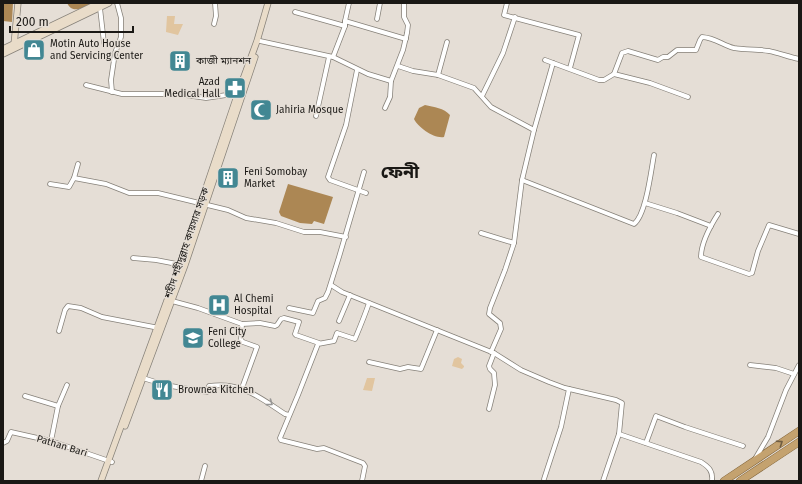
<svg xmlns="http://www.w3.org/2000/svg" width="802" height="484" viewBox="0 0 802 484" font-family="'Fira Sans','Noto Sans Bengali',sans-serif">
	<rect width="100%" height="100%" fill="#e5ded6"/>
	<g fill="#e1c59f">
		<path d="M167,16h8l-1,8h9l-5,11 -12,-3z"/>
		<path d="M458,357l4,2 -1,4 3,3v1l-2,2 -10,-3 2,-7z"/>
		<path d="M367,378h8l-3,13 -9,-1z"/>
	</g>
	<g fill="#ac8754">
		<path d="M3,3h10l-1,19 -9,-1z"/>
		<path d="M67,3h26c-10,4 -20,12 -26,0z"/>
		<path d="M425,105c9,2 19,3 25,10l-6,22c-10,2 -26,-10 -30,-18l5,-11z"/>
		<path d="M288,184l45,13 -9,27 -10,-3 -2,3 -12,-1 -19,-7 -2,-4z"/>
	</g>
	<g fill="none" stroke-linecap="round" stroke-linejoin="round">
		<g stroke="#868179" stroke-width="5.5">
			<g id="minor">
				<path d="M507,3l-3,12 75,20 -9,33"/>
				<path d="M100,8l4,35"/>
				<path d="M295,12l50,14"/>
				<path d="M377,19l3,-16"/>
				<path d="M345,21l61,18"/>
				<path d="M214,24l2,-8 -1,-13"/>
				<path d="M260,41l73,16 35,17 23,7"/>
				<path d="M333,57l12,-31v-5l4,-18"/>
				<path d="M545,60l54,20h5l10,-6 36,9 38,14"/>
				<path d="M398,66l15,5 25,4 36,13 17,19 43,23"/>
				<path d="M357,70l-11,55 -18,52 2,3 36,13"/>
				<path d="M614,74l8,-21 6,-2 30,9 5,-3h5l9,-7h19l4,-10 2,-3c14,1 20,8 32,11 12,2 23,1 35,3 10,2 20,6 30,8"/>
				<path d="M438,75l9,-33"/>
				<path d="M86,85l36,9h56l28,4 34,-5"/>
				<path d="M112,92l-1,-12 4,-27 6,-16v-19l-4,-15"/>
				<path d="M482,96l21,-43 12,-36"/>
				<path d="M385,108l5,-11 1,-16 12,-31 4,-17 1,-8 -4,-8v-14"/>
				<path d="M316,116l13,-59"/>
				<path d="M74,178l32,6 23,9h29l70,17 18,8 30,5 28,9h16l26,5"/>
				<path d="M522,180l112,44c12,-9 17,-53 20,-69"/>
				<path d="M50,184l19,3 5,-9 4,-14"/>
				<path d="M645,203l32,10 34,13"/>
				<path d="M718,214c-7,11 -17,30 -17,43l48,17 3,-1 6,-22 11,-26 30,9"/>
				<path d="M481,233l33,10"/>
				<path d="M133,258l23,2 26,5"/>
				<path d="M331,285l11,7 152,61 27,17 28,12 16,6 51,12 6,3 -3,31 -16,47"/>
				<path d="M172,301l26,7 44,16 -1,16 2,2 14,5 -15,41"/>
				<path d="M289,308l24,5 5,-12 7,-3 3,-6 11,-35 25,-85"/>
				<path d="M339,321l11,-26"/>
				<path d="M242,324l18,-1 15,3 2,-1 4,-6 3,-1 15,4 -4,12 1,1 23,8"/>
				<path d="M59,331l6,-21 3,-4 13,2 21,9 57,11"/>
				<path d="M491,352l10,-23 -1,-6 -11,-9 1,-6 15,-38 9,-27 8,-63 12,-50 19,-67"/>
				<path d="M369,362l31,7 8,-2 13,2 16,-39"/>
				<path d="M750,365l26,3 18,6"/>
				<path d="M143,378l22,7 42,7 2,-6c32,-5 51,12 76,28l4,1"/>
				<path d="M25,396l33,10"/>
				<path d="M489,409l6,-24 -1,-12 -4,-4 -1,-3 5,-13"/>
				<path d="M619,434l82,28c8,5 12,9 11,19"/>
				<path d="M51,441l7,-35 9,-21"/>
				<path d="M3,443l4,-2 4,-9 40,9 61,21"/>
				<path d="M646,443l10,-27 29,11 58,19"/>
				<path d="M755,459l13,-22 18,-47 13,-25"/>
				<path d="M544,479l17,-52 8,-38"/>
				<path d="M201,481l4,-15"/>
				<path d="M362,481l3,-15 -2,-3 -39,-15 -7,1 -36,-9 -1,-2 18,-43 20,-51 16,-3 3,-8 18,6c5,-12 10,-24 14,-36"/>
			</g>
		</g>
		<g stroke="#868179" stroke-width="7">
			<g id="secondary">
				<path d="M14,45l4,-42"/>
				<path d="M3,49l96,-46"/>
				<path d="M3,54l106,-51"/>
				<path d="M125,426l60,-161 70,-208"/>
				<path d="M101,481l79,-216 58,-172 19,-52 11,-38"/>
			</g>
		</g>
		<g stroke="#7f6238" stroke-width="8">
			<g id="trunk">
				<path d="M724,481l75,-50"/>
				<path d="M740,481l59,-39"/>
			</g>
		</g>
		<use href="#minor" stroke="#fff" stroke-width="4"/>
		<use href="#secondary" stroke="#e9dcc9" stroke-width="5.5"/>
		<use href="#trunk" stroke="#c4a26f" stroke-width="7"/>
	</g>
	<defs><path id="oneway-chevron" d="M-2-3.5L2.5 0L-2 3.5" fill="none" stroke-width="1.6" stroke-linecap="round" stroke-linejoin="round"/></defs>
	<use stroke="#989796" href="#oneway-chevron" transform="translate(270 403) rotate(36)"/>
	<use stroke="#6f5d42" href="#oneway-chevron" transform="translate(780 443) rotate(-34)"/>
	<defs>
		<g id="shop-square" transform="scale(1.15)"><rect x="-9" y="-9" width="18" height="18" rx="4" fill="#428793" stroke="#e5ded6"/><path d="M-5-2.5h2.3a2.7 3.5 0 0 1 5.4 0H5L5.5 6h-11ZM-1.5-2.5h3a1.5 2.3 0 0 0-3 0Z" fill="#fff"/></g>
		<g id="building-square" transform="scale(1.15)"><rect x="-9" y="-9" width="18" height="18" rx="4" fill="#428793" stroke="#e5ded6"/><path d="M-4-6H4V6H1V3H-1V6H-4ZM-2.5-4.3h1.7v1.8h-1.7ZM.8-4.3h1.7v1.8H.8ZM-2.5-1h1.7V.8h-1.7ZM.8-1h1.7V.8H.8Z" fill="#fff"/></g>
		<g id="pharmacy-square" transform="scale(1.15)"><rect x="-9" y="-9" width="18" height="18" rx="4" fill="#428793" stroke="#e5ded6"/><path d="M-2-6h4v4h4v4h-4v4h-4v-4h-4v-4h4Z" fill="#fff"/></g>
		<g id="mosque-square" transform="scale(1.15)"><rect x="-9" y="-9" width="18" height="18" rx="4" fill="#428793" stroke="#e5ded6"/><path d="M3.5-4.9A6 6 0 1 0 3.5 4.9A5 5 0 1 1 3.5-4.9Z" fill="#fff"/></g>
		<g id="hospital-square" transform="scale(1.15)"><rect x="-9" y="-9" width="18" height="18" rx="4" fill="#428793" stroke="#e5ded6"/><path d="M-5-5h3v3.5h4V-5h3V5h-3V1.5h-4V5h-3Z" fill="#fff"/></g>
		<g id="university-square" transform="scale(1.15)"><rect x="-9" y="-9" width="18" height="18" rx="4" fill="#428793" stroke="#e5ded6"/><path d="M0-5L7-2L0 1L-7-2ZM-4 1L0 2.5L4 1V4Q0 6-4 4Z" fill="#fff"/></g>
		<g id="restaurant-square" transform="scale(1.15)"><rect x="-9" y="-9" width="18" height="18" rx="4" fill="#428793" stroke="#e5ded6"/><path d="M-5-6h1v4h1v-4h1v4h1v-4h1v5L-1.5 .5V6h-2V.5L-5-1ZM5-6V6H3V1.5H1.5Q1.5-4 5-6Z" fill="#fff"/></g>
	</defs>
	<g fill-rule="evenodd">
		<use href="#shop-square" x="34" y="50"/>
		<use href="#building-square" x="180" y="61"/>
		<use href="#pharmacy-square" x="235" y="88"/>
		<use href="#mosque-square" x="261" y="110"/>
		<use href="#building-square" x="228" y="178"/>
		<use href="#hospital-square" x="219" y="305"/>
		<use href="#university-square" x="193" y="338"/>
		<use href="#restaurant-square" x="162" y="390"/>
	</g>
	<g text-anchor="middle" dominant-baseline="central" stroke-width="3" stroke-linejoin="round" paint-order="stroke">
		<g font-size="10" fill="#1a1815" stroke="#e5ded6" text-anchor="start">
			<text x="50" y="44">Motin Auto House<tspan x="50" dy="12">and Servicing Center</tspan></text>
			<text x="196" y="61">কাজী ম্যানশন</text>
			<text x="220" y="82" text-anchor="end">Azad<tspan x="220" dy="12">Medical Hall</tspan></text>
			<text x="276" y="110">Jahiria Mosque</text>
			<text x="244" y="172">Feni Somobay<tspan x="244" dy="12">Market</tspan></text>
			<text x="234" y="299">Al Chemi<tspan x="234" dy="12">Hospital</tspan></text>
			<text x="208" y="332">Feni City<tspan x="208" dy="12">College</tspan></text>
			<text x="178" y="390">Brownea Kitchen</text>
		</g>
		<g font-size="10" fill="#1a1815" stroke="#e5ded6">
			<text transform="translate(187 243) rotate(-71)">শহীদ শহীদুল্লাহ কায়সার সড়ক</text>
			<text transform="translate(62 446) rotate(17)">Pathan Bari</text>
		</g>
		<g font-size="18" font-weight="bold" fill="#1a1815" stroke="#e5ded6">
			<text x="400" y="172">ফেনী</text>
		</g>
	</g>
	<rect width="802" height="484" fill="none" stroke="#1a1815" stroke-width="8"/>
	<path d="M10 26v6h123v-6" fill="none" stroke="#1a1815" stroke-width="2"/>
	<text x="16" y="26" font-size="12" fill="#1a1815" stroke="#e5ded6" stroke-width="3" paint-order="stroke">200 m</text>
</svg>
